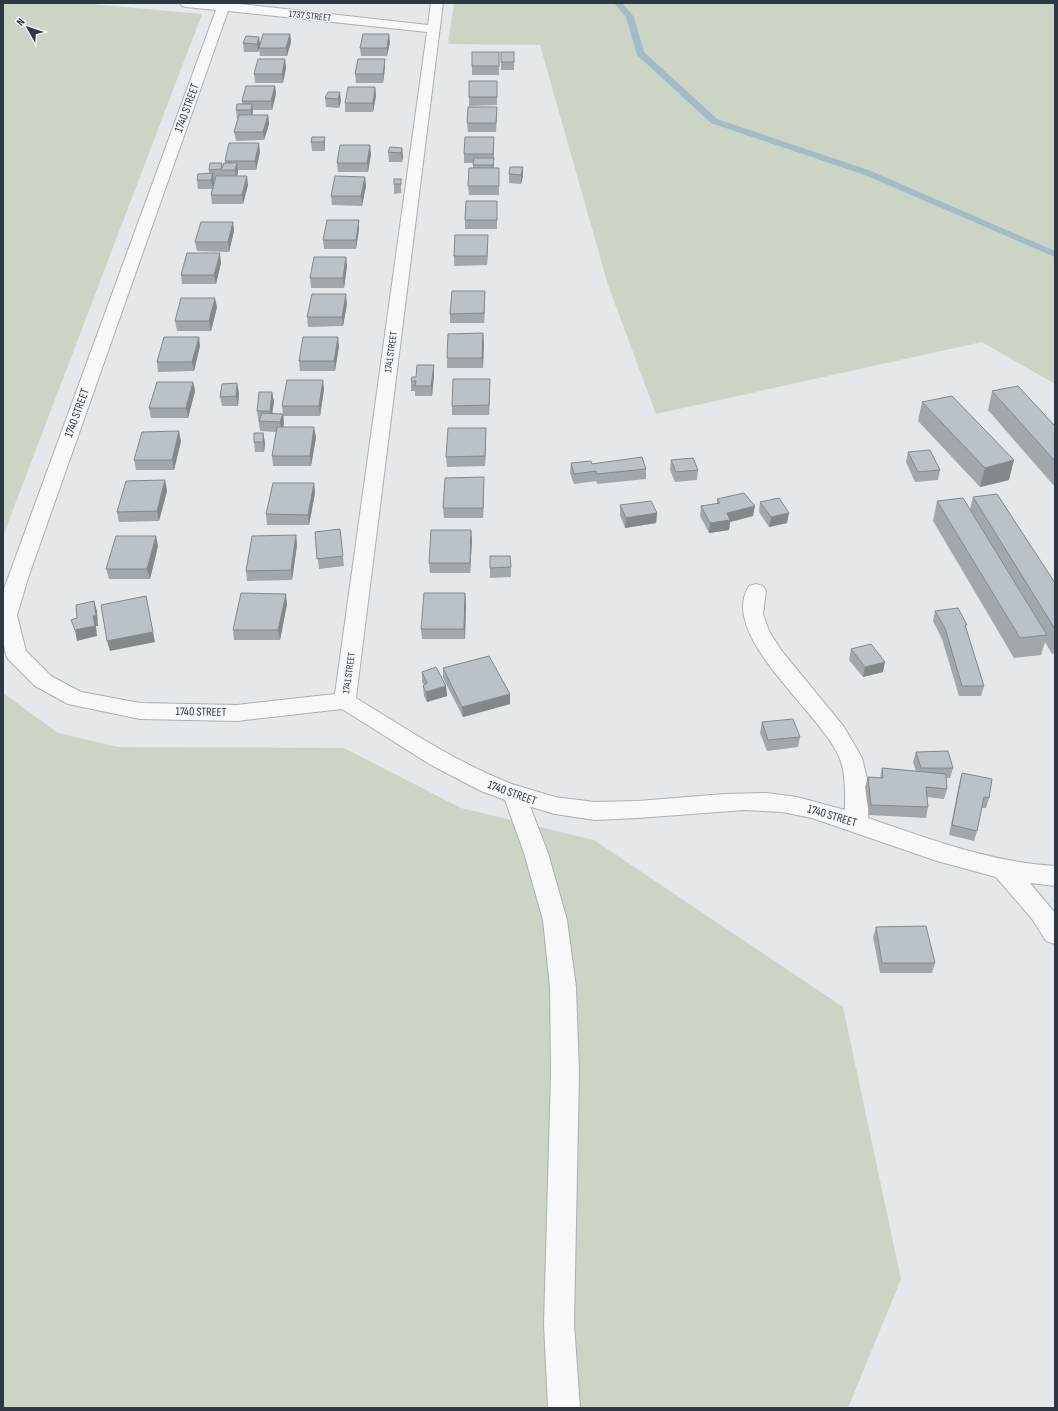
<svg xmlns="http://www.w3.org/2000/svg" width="1058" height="1411" viewBox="0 0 1058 1411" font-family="'Sofia Sans Condensed',sans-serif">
	<rect width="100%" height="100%" fill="#e4e8eb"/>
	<g fill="#ccd4c5">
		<path d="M3,3h77l122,11 -199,522z"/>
		<path d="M454,3h601v381l-73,-42 -326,72 -48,-129 -68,-240 -92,-1z"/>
		<path d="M3,693l55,40 60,14 226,1 117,60 133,32 249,167 58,272 -53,129h-845z"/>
	</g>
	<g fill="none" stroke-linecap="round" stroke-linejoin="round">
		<path fill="#a2bbc7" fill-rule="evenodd" d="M614,3h8l12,14 10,35 73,67 154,52 184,80v6l-190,-82 -154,-52 -74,-68 -11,-38z"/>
		<g stroke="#a9b0b5" stroke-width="2">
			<path id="service" d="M756,584l7,2 3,5 -3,23 6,17 12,19 63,77 18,31 7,29 -1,31c62,21 121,44 187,48v20l-25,-3 25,30v31l-9,-3 -14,-22 -36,-42 -59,-16 -125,-43 -30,-6 -37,-2 -107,8 -43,2 -40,-6 -48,-14 -4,-6 4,-6 8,-3 40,12 40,5 43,-1 86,-7 43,-1 30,4 48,13c0,-17 1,-35 -5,-51 -17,-45 -123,-123 -91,-173z"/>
		</g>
		<g stroke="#a9b0b5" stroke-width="2">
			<path id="minor" d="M180,3h51l197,22 3,-22h12l-87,695c54,33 107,69 167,90l25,65 19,67 9,67 3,86 -5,251 6,84h-32l-4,-84 7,-251 -1,-86 -7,-67 -19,-67 -19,-53 -24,-9 -50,-26 -89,-56 -105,12 -97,-2 -72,-15 -33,-18 -27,-27c-7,-12 -7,-52 -5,-66 1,-5 3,-10 5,-15l208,-568 -30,-3 -4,-1zM228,11l199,21 -92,662 -98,11 -97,-2 -59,-11 -30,-16 -25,-25 -9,-36 11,-37z"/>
		</g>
		<use href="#service" fill="#f6f8f9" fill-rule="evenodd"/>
		<use href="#minor" fill="#f6f8f9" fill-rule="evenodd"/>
	</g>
	<g fill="#a1a7ab">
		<path d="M290,34l1,8 -4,14h-27l-1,-7 -1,3h-14l-1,-9 16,-6 1,6z"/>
		<path d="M390,42l-3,14h-26l-1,-8z"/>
		<path d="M499,52v23h-27v-9z"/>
		<rect x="501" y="52" width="13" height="18"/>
		<path d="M285,59l1,9 -3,15h-28l-1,-9z"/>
		<path d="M385,68l-2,15h-27l-1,-9z"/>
		<path d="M275,86l1,8 -4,16h-19l-1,5h16l1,9 -5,16 -28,1 -2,-9 4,-13h-1l-1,-9 6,-6v-3z"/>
		<path d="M375,87l1,9 -3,16h-28v-9z"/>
		<path d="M497,90v15l-28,1v-9z"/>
		<path d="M328,92l13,9 -2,7 -13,-1 -1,-9z"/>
		<path d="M497,116l-1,16h-28l-1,-9z"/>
		<path d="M325,137v14h-13l-1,-9z"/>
		<path d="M494,146v22l5,9v18h-30l-1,-9 5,-18v-5h-9v-9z"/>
		<path d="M402,148l1,9 -1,5h-13l-1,-10z"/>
		<path d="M260,152l-4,18h-18v2l-1,4 11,9 -5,19h-31l-1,-9 1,-6h-14l-1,-9 12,-7v-3l13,-7v4l3,-4v-2z"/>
		<path d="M371,154l-3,18h-30l-1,-9z"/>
		<path d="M523,167v9l-2,8 -12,-1v-9z"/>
		<path d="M365,177l1,9 -4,20 -30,-1 -1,-9z"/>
		<path d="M401,179v14l-7,1v-10z"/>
		<path d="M497,201v28h-32v-9z"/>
		<path d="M359,220v9l-3,20h-32l-1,-9z"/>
		<path d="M233,222l1,9 -5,21 -32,-1 -2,-9z"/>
		<path d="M488,245l-1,20 -33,1v-10z"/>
		<path d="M346,257l1,9 -3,22h-33l-1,-10z"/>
		<path d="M221,263l-5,21h-34l-1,-9z"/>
		<path d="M485,291l-1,32h-34v-9z"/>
		<path d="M347,304l-4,22 -35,1 -1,-10z"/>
		<path d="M217,307l-6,24h-34l-2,-10z"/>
		<path d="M484,343l-1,25h-36v-10z"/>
		<path d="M200,346l-6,25 -36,1 -1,-10z"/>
		<path d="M339,346l-4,25h-35l-1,-10z"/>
		<path d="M434,365v10l-2,21h-17v-5h-4v-10l5,-4z"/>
		<path d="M490,379l-1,36h-37v-9z"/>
		<path d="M193,382l2,9 -7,27h-37l-2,-10z"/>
		<path d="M324,389l-4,27h-37l-1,-10z"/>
		<path d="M992,391l63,35v61l-67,-77z"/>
		<path d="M272,392l2,10 -2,12h11l1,10 -1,3 33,10 -5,29h-38l-1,-10 4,-24 -16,-1 -3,-20z"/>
		<path d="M239,393l-1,13h-16l-2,-9z"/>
		<path d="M922,402l87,78 -29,7 -62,-66z"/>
		<path d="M486,428l-1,38 -38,1 -1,-10z"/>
		<path d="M263,433l2,10 -1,9h-9l-1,-10z"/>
		<path d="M181,441l-7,29h-38l-2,-10z"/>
		<path d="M908,452l32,18 -2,10 -23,2 -9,-20z"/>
		<path d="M671,460l27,10 -1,10 -22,2 -5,-12z"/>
		<path d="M571,463l21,1 54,5v10l-49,5 -1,-3 -22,3 -4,-11z"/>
		<path d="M165,480l2,11 -8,30 -40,1 -2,-10z"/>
		<path d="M314,483l1,10 -6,32h-42l-1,-11z"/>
		<path d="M484,487l-1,31h-39l-1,-10z"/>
		<path d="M973,497l82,86v70l-3,1 -7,-12 -4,13 -27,3 -81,-137 4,-20 33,8z"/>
		<path d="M717,499l36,17 -23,6 -1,8 -20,3 -9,-17 1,-10 16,-2z"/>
		<path d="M760,502l27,21 -18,4 -10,-15z"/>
		<path d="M620,505l37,8 -1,10 -31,5 -5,-13z"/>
		<path d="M340,529l4,37 -25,3 -4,-37z"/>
		<path d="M471,530l1,10 -2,33h-40l-1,-10z"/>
		<path d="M296,535l1,10 -5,35 -45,1 -1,-10z"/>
		<path d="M158,546l-8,33h-41l-3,-10z"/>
		<path d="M490,556l21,11v10l-21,1z"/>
		<path d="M465,593l1,10 -1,36h-43l-1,-10z"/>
		<path d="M287,604l-7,36h-46l-1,-10z"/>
		<path d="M935,611l31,18 18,57 -3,10h-22l-17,-57 -9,-18z"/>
		<path d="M851,649l32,23 -20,5 -14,-17z"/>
		<path d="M443,668l67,36 -47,13 -20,-39z"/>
		<path d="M422,672l24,14 1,10 -20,6 -3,-6 -1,-10 1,-1 -2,-3z"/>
		<path d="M762,722l38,15 -2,10 -31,4 -7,-18z"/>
		<path d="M916,752l37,16 -3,10h-4l1,11 -3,10 -17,-2 1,10 -2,11 -57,-3 -4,-28 3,-10 12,1 2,-10 34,3 -3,-9z"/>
		<path d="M962,773l27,25 -3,10h-4l-5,23 -3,10 -25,-6 10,-51z"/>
		<path d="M876,927l59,36 -3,10h-52l-7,-36z"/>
	</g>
	<g fill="#83888b">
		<path d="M290,34l1,8 -4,14 -1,-8z"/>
		<path d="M389,34l1,8 -3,14v-8z"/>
		<path d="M259,37l1,8 -2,7 -1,-8z"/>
		<path d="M285,59l1,9 -3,15 -1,-9z"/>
		<path d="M385,59v9l-2,15v-9z"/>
		<path d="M275,86l1,8 -4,16 -1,-9z"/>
		<path d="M375,87l1,9 -3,16v-9z"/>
		<path d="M340,92l1,9 -2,7 -1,-9z"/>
		<path d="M252,104l1,9 -1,6 -1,-9z"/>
		<path d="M268,115l1,9 -5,16 -1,-8z"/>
		<path d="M325,137v14l-1,-9z"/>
		<path d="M494,137l-1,25 1,-4v9l-1,7v-20z"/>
		<path d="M259,143l1,9 -4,18 -1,-9z"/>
		<path d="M370,145l1,9 -3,18 -1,-9z"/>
		<path d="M402,148l1,9 -1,5 -1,-9z"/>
		<path d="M222,163l1,7h-2l1,9 -1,-10z"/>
		<path d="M237,163l1,9 -2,8 -1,-10z"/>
		<path d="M523,167v9l-2,8v-9z"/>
		<path d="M213,173l1,10 -1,6 -2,-9z"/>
		<path d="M247,176l1,9 -5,19 -1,-9z"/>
		<path d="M365,177l1,9 -4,20 -1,-10z"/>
		<path d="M359,220v9l-3,20v-9z"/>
		<path d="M233,222l1,9 -5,21 -1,-10z"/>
		<path d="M488,235v10l-1,20v-9z"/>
		<path d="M220,253l1,10 -5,21 -2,-9z"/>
		<path d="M346,257l1,9 -3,22 -1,-10z"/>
		<path d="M485,291v9l-1,23v-10z"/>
		<path d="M346,294l1,10 -4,22 -1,-9z"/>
		<path d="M215,298l2,9 -6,24 -2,-10z"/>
		<path d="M483,333l1,10 -1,25 -1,-10z"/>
		<path d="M199,337l1,9 -6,25 -2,-9z"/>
		<path d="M338,337l1,9 -4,25 -1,-10z"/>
		<path d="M434,365v10l-2,21 -1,-10z"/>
		<path d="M490,379v10l-1,26v-10z"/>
		<path d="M323,380l1,9 -4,27 -1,-10z"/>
		<path d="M193,382l2,9 -7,27 -2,-10z"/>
		<path d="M237,383l2,10 -1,13 -2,-10z"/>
		<path d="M272,392l2,10 -3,19 -1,-10z"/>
		<path d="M283,414l1,10 -2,8 -2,-10z"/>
		<path d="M314,427l2,10 -5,29 -1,-10z"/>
		<path d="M486,428v10l-1,28v-10z"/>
		<path d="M179,431l2,10 -7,29 -2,-10z"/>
		<path d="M263,433l2,10 -1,9 -1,-10z"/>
		<path d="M1014,460l-5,20 -29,7 5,-19z"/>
		<path d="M484,477v10l-1,31v-10z"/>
		<path d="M165,480l2,11 -8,30 -2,-10z"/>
		<path d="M314,483l1,10 -6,32 -1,-10z"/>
		<path d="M755,506l-2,10 -23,6 -1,8 -20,3 1,-10 17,-10z"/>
		<path d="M657,513l-1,10 -31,5 1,-10z"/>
		<path d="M789,513l-2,10 -18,4 2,-10z"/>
		<path d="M471,530l1,10 -2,33v-10z"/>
		<path d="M296,535l1,10 -5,35 -1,-10z"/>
		<path d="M156,536l2,10 -8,33 -3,-10z"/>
		<path d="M465,593l1,10 -1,36 -1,-10z"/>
		<path d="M286,594l1,10 -7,36 -2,-10z"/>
		<path d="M146,596l9,46 -45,9 -3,-10z"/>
		<path d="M94,601l3,10 1,15h-2l1,10 -20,5 -2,-11 18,-14z"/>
		<path d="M885,662l-2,10 -20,5 2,-10z"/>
		<path d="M446,686l1,10 -20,6 -1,-10z"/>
		<path d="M510,694v10l-47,13 -1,-10z"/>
	</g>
	<g fill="#bbc2c7" stroke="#83888b">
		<path d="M263,34h27l-4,14h-27z"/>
		<path d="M363,34h26l-2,14h-27z"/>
		<path d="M246,36l13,1 -2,7 -14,-1z"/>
		<rect x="472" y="52" width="27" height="14"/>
		<rect x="501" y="52" width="13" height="10"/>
		<path d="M258,59h27l-3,15h-28z"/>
		<path d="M358,59h27l-2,15h-28z"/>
		<rect x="469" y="81" width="28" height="16"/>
		<path d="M246,86h29l-4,15h-29z"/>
		<path d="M348,87h27l-2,16h-28z"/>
		<path d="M328,92h12l-2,7 -13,-1z"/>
		<path d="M237,104h15l-1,6h-15z"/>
		<path d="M468,107h29l-1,16h-29z"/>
		<path d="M239,115h29l-5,17h-29z"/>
		<path d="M312,137h13l-1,5h-13z"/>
		<path d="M465,137h29l-1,17h-29z"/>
		<path d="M229,143h30l-4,18h-30z"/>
		<path d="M340,145h30l-3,18h-30z"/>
		<path d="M390,147l12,1 -1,5 -13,-1z"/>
		<path d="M474,158h20l-1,7h-20z"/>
		<path d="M210,163h12l-1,6 -12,1z"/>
		<path d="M224,163h13l-2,7h-14z"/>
		<path d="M510,167h13l-2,8 -12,-1z"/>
		<path d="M469,168h30v18h-31z"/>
		<path d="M213,173l-2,7h-14l1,-6z"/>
		<path d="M216,176h31l-5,19h-31z"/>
		<path d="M335,176l30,1 -4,19h-30z"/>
		<rect x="394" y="179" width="7" height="5"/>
		<path d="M466,201h31v19h-32z"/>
		<path d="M327,220h32l-3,20h-33z"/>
		<path d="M201,222h32l-5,20h-33z"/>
		<path d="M455,235h33l-1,21h-33z"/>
		<path d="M187,253h33l-6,22h-33z"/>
		<path d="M314,257h32l-3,21h-33z"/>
		<path d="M452,291h33l-1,22 -34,1z"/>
		<path d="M312,294h34l-4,23h-35z"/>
		<path d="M181,298h34l-6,23h-34z"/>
		<path d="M483,333l-1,25h-35l1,-24z"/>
		<path d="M164,337h35l-7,25h-35z"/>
		<path d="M303,337h35l-4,24h-35z"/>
		<path d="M417,365h17l-3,21h-16l1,-5h-5l1,-4h4z"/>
		<path d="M453,379h37l-1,26 -37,1z"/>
		<path d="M287,380h36l-4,26h-37z"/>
		<path d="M157,382h36l-7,26h-37z"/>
		<path d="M237,383l-1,13 -16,1 2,-13z"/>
		<path d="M1018,386l37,40v35l-63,-70z"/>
		<path d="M259,392h13l-2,19h-13z"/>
		<path d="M952,396l62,64 -29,8 -63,-66z"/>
		<path d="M262,413l21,1 -3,8 -21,-1z"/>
		<path d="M277,427h37l-4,29h-38z"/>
		<path d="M448,428h38l-1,28 -39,1z"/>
		<path d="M179,431l-7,29h-38l8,-28z"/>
		<rect x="254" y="433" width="9" height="9"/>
		<path d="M930,450l10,20 -22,2 -10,-20z"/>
		<path d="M642,457l4,12 -49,5 -1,-3 -22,3 -3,-11 20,-2 1,3z"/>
		<path d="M693,458l5,12 -22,2 -5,-12z"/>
		<path d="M484,477l-1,31h-40l2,-30z"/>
		<path d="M165,480l-8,31 -40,1 9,-31z"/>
		<path d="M273,483h41l-6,32 -42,-1z"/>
		<path d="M744,493l11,13 -28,7 3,7 -20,3 -9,-17 19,-3 -3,-4z"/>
		<path d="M997,494l58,89v46l-82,-132z"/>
		<path d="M779,498l10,15 -18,4 -11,-15z"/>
		<path d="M963,498l84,137 -27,3 -83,-137z"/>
		<path d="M651,501l6,12 -31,5 -6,-13z"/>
		<path d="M340,529l3,27 -26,3 -2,-27z"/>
		<path d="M431,530h40l-1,33h-41z"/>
		<path d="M296,535l-5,35 -45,1 6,-35z"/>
		<path d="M116,536h40l-9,33h-41z"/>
		<path d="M490,556h20l1,11 -21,1z"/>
		<path d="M241,593l45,1 -8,36h-45z"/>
		<path d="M424,593h41l-1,36h-43z"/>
		<path d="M146,596l7,36 -46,9 -6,-36z"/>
		<path d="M94,601l2,15h-3l2,10 -20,4 -4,-10 6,-2 -1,-13z"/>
		<path d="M958,608l9,17h-2l19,61h-22l-17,-58 -10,-17z"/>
		<path d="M871,644l14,18 -20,5 -14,-18z"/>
		<path d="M489,656l21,38 -48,13 -19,-39z"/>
		<path d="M436,667l10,19 -20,6 -3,-6 4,-3 -5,-11z"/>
		<path d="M793,719l7,18 -32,3 -6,-18z"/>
		<path d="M948,751l5,17h-32l-5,-16z"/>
		<path d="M882,768l64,6 1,15 -21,-2 2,20 -57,-2 -3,-28 15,1z"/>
		<path d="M962,773l30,6 -3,19 -5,-1 -7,34 -25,-6z"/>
		<path d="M926,926l9,37h-53l-6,-36z"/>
	</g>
	<g text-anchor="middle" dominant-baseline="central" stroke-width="3" stroke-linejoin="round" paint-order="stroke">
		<g font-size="10" fill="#2d3842" stroke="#f3f6f8">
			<text transform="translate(310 16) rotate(6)">1737 STREET</text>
			<text transform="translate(391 352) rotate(-82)">1741 STREET</text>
			<text transform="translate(349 673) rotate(-82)">1741 STREET</text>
		</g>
		<g font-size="12" fill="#2d3842" stroke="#f3f6f8">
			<text transform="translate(187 108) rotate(-70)">1740 STREET</text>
			<text transform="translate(77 413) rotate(-70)">1740 STREET</text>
			<text transform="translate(201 712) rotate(1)">1740 STREET</text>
			<text transform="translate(512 793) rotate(20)">1740 STREET</text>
			<text transform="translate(832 816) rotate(17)">1740 STREET</text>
		</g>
	</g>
	<rect width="1058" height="1411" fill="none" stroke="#2d3842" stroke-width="8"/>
	<g transform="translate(28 28) rotate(309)" stroke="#f3f6f8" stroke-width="3" paint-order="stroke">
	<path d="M0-3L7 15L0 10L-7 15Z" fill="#2d3842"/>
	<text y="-6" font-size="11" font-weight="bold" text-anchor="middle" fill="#2d3842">N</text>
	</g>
</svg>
